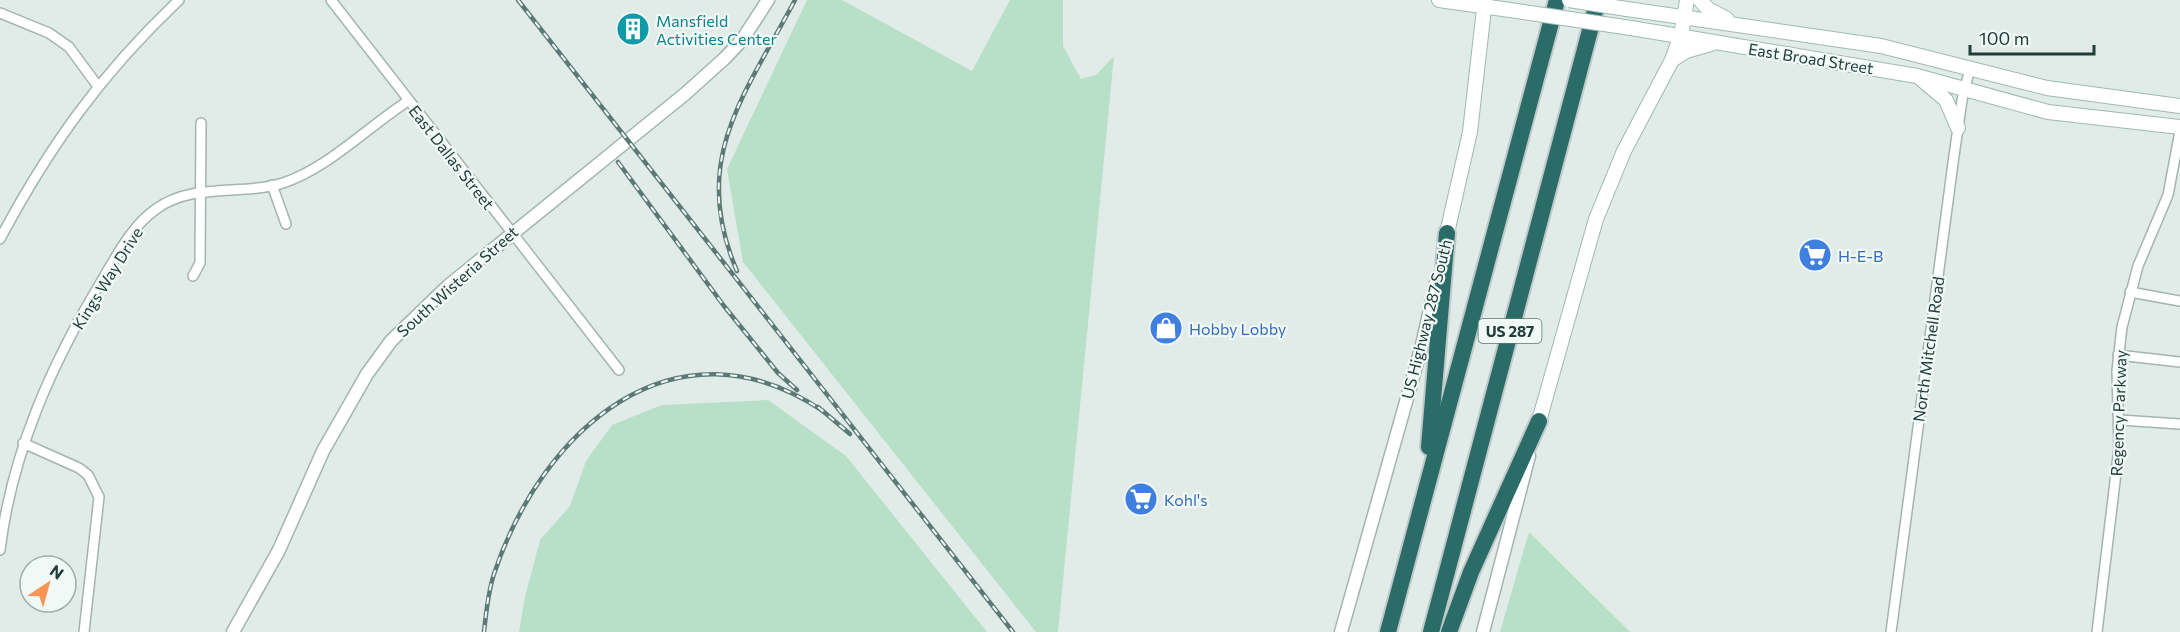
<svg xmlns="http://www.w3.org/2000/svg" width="2180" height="632" viewBox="0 0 2180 632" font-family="Commissioner,sans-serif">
	<rect width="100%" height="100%" fill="#e1ece9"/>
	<g fill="#b8dfc8">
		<path d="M807,0h35l130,71 38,-71h53v46l18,33 15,-4 18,-19 -56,576h-22l-293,-370 -16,-93z"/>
		<path d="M768,400l78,56 141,176h-468l6,-35 15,-57 30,-34 16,-45 26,-36 50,-20z"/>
		<path d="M1529,532l101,100h-130z"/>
	</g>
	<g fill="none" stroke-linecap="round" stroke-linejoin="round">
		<g stroke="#a3b4b1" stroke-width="12">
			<g id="minor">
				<path d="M331,0l288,370"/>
				<path d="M0,13l49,20 20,14 28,38"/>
				<path d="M272,185l14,39"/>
				<path d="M0,239c50,-94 102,-166 179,-239"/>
				<path d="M193,276l7,-13 1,-140"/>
				<path d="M2130,292l50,9"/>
				<path d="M2118,355l62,7"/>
				<path d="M2120,420l60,4"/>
				<path d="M23,443l56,25 9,7 11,22 -15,135"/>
				<path d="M0,550c12,-99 53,-189 104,-273 14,-24 29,-52 52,-68 37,-27 86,-13 127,-26 44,-14 86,-57 125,-82"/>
				<path d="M1891,632l62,-469 9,-63 8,-32"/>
				<path d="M2097,632l22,-184 -2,-77 5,-44 16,-61 30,-71 12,-64"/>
			</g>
		</g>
		<g stroke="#a3b4b1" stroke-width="15">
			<g id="tertiary">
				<path d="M233,632l46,-82 44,-99 44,-77 24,-33 57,-55 237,-192 40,-36 17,-18 26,-40"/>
				<path d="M1341,632l81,-287 15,-67"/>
				<path d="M1483,632l46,-176"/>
			</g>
		</g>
		<g stroke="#9eb9b3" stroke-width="16">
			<g id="secondary">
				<path d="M1439,0l71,10"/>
				<path d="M1700,0l8,9 19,10"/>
				<path d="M1627,9l254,37 166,42 133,18"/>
				<path d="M1631,28l286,48 131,36 132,15"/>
				<path d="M1672,60l14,-9 25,-7"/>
				<path d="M1921,79l25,21 12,28"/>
				<path d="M1447,233l23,-101 15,-132"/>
				<path d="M1539,421l57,-202 28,-68 48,-91 9,-25 6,-35"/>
			</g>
		</g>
		<g stroke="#c1c9c8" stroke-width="20">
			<g id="motorway">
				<path d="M1429,447l18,-214"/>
				<path d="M1388,632l169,-632"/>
				<path d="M1431,632l167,-632"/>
				<path d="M1449,632l22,-60 68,-151"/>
			</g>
		</g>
		<use href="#minor" stroke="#fff" stroke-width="9"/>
		<use href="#tertiary" stroke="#fff" stroke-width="12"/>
		<use href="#secondary" stroke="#fff" stroke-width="14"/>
		<use href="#motorway" stroke="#2a6c68" stroke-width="16"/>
		<g stroke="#5b7a76" stroke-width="4.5">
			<g id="rail">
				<path d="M518,0l495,632"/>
				<path d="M618,162l106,144 54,67 19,17"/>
				<path d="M737,271c-48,-111 8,-176 58,-271"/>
				<path d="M818,407l32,27"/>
				<path d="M484,632c2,-19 4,-40 10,-58 48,-145 181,-262 329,-163"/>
			</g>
		</g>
		<use href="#rail" stroke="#f1f9f6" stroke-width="2" stroke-dasharray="7" stroke-linecap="butt"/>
		<g stroke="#9eb9b3" stroke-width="16" stroke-linecap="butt">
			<g id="secondary-bridge">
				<path d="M1569,0l58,9"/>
				<path d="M1510,10l121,18"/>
			</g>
		</g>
		<use href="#secondary-bridge" stroke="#fff" stroke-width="14"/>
	</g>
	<defs>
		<g id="building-disc" transform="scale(1.725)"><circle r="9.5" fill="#0f9aa8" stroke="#f1f9f6"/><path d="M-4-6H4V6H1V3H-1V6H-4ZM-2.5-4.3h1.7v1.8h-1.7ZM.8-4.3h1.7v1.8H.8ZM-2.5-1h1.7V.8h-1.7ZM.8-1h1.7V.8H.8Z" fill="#fff"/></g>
		<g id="supermarket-disc" transform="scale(1.725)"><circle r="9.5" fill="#3f7fe0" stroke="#f1f9f6"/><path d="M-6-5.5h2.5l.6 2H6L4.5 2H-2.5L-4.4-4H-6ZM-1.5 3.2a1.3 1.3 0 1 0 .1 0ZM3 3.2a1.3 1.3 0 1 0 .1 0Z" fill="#fff"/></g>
		<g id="shop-disc" transform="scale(1.725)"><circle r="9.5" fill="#3f7fe0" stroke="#f1f9f6"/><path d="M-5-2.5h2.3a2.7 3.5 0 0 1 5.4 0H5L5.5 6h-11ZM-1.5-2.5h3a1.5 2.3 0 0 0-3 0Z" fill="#fff"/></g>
	</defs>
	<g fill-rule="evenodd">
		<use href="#building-disc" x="633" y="29"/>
		<use href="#supermarket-disc" x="1815" y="255"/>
		<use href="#shop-disc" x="1166" y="328"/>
		<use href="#supermarket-disc" x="1141" y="499"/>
	</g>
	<g text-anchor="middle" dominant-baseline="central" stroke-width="4.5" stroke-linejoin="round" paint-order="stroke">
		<rect fill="#f1f9f6" stroke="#5f7672" stroke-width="1.5" x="1478.5" y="319" width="63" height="24" rx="4.5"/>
		<g font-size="15" font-weight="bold" fill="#203e3a">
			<text x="1510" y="331">US 287</text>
		</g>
		<g font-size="16" fill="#0d838f" stroke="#f1f9f6" text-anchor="start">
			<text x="656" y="20">Mansfield<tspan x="656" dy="18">Activities Center</tspan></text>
		</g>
		<g font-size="16" fill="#203e3a" stroke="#f1f9f6">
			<text transform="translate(1811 58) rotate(9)">East Broad Street</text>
			<text transform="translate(452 157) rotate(52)">East Dallas Street</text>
			<text transform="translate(107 278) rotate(-58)">Kings Way Drive</text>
			<text transform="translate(457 281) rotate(-42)">South Wisteria Street</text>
			<text transform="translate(1426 319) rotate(-76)">US Highway 287 South</text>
			<text transform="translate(1928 349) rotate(-82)">North Mitchell Road</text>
			<text transform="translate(2118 413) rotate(-88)">Regency Parkway</text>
		</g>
		<g font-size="16" fill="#366cbe" stroke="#f1f9f6" text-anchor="start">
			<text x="1838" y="255">H-E-B</text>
			<text x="1189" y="328">Hobby Lobby</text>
			<text x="1164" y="499">Kohl's</text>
		</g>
	</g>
	<g transform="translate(48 584) rotate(36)"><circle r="28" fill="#f1f9f6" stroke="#9daeab" stroke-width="1.5"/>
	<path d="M0-4.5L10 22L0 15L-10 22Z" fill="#f99452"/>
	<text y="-9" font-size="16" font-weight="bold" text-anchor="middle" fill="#203e3a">N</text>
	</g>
	<path d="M1970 45v9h124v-9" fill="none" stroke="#203e3a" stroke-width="3"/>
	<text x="1979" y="45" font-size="18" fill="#203e3a" stroke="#f1f9f6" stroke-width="4.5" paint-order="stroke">100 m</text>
</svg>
